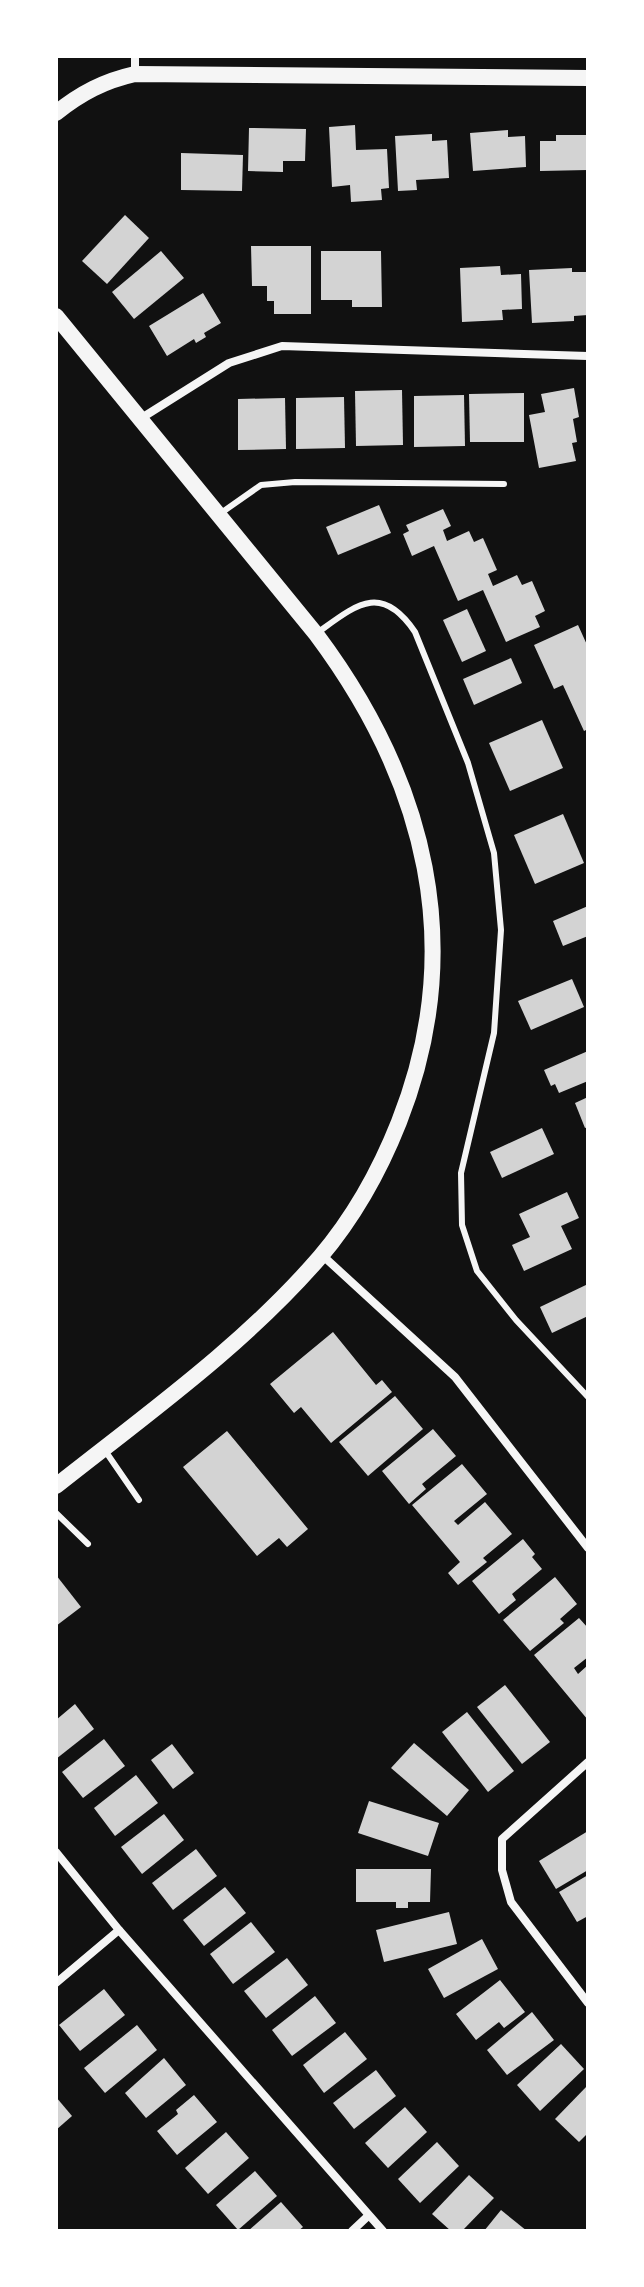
<svg xmlns="http://www.w3.org/2000/svg" width="644" height="2287" viewBox="0 0 644 2287" font-family="Signika,sans-serif">
	<rect width="100%" height="100%" fill="#111"/>
	<g fill="#d3d3d3">
		<path d="M355,125l1,25 31,-1 2,39 -8,1 1,11 -31,2 -1,-17 -18,2 -3,-60z"/>
		<path d="M249,128l57,1 -1,32h-22v11l-35,-1z"/>
		<path d="M508,130v7l17,-1 1,31 -53,4 -3,-38z"/>
		<path d="M432,134v7l15,-1 2,38 -33,2 1,10 -19,1 -3,-55z"/>
		<path d="M556,135h32v35l-48,1v-30h16z"/>
		<path d="M181,153l62,2 -1,36 -61,-1z"/>
		<path d="M125,215l24,23 -42,46 -25,-23z"/>
		<path d="M251,246h60v68h-37v-13h-7v-15h-15z"/>
		<path d="M161,251l23,27 -50,41 -22,-27z"/>
		<path d="M321,251h60l1,56h-30v-7h-31z"/>
		<path d="M500,266l1,9 20,-1 1,35 -20,1 1,10 -41,2 -2,-54z"/>
		<path d="M572,268v4h16v43l-14,1v5l-42,2 -3,-53z"/>
		<path d="M203,293l18,30 -17,10 2,4 -10,6 -2,-4 -27,17 -18,-30z"/>
		<path d="M574,388l5,29 -6,2 4,23 -5,1 4,18 -37,7 -10,-53 16,-3 -4,-18z"/>
		<path d="M402,390l1,55 -47,1 -1,-55z"/>
		<path d="M524,393v49h-54l-1,-48z"/>
		<path d="M464,395l1,51 -51,1v-51z"/>
		<path d="M344,397l1,51 -49,1v-51z"/>
		<path d="M285,398l1,51 -48,1v-51z"/>
		<path d="M379,505l12,28 -53,22 -12,-28z"/>
		<path d="M443,509l8,17 -8,4 4,11 22,-10 5,11 9,-4 14,32 -9,4 5,12 24,-11 5,10 10,-4 13,30 -10,5 5,11 -34,15 -23,-52 -25,11 -24,-55 -22,10 -9,-22 6,-3 -3,-6z"/>
		<path d="M467,609l19,42 -24,11 -19,-42z"/>
		<path d="M578,625l10,22v82l-4,2 -21,-46 -9,4 -20,-44z"/>
		<path d="M511,658l11,25 -48,22 -11,-26z"/>
		<path d="M542,720l21,48 -53,23 -21,-48z"/>
		<path d="M563,814l21,49 -49,21 -21,-49z"/>
		<path d="M588,906v30l-25,10 -10,-25z"/>
		<path d="M572,979l12,28 -53,23 -13,-29z"/>
		<path d="M588,1051v30l-29,12 -4,-9 -4,2 -7,-16z"/>
		<path d="M588,1097v30l-3,1 -10,-25z"/>
		<path d="M542,1128l12,26 -52,24 -12,-26z"/>
		<path d="M567,1192l12,26 -18,8 11,23 -48,22 -12,-26 18,-8 -11,-23z"/>
		<path d="M588,1284v32l-36,17 -12,-26z"/>
		<path d="M333,1332l43,53 6,-5 10,12 -61,51 -30,-36 -7,6 -24,-29z"/>
		<path d="M395,1396l28,33 -55,47 -29,-34z"/>
		<path d="M433,1429l23,27 -34,28 4,5 -17,15 -27,-33z"/>
		<path d="M227,1431l81,98 -21,18 -8,-9 -22,18 -74,-89z"/>
		<path d="M462,1464l25,30 -33,27 4,4 27,-23 27,32 -29,24 4,4 -29,23 -10,-12 12,-11 -48,-57z"/>
		<path d="M523,1539l12,15 -3,3 10,12 -30,25 4,6 -17,14 -27,-33z"/>
		<path d="M56,1575l25,32 -25,19z"/>
		<path d="M555,1577l22,27 -17,15 4,4 -34,28 -27,-31z"/>
		<path d="M579,1618l9,10v29l-14,11 4,6 10,-9v55l-54,-65z"/>
		<path d="M505,1685l45,57 -28,22 -45,-57z"/>
		<path d="M75,1704l19,25 -38,30v-39z"/>
		<path d="M467,1712l47,59 -26,21 -46,-60z"/>
		<path d="M104,1739l21,27 -42,32 -21,-26z"/>
		<path d="M414,1743l55,47 -22,26 -56,-48z"/>
		<path d="M172,1744l22,29 -21,16 -22,-29z"/>
		<path d="M136,1775l22,28 -43,33 -21,-28z"/>
		<path d="M369,1801l70,22 -11,33 -70,-23z"/>
		<path d="M164,1814l20,26 -42,34 -21,-27z"/>
		<path d="M588,1831v39l-32,19 -17,-28z"/>
		<path d="M196,1849l21,27 -44,34 -21,-27z"/>
		<path d="M356,1869h75l-1,33h-22v6h-12v-6h-40z"/>
		<path d="M588,1875v41l-11,6 -18,-30z"/>
		<path d="M225,1887l21,26 -42,33 -21,-26z"/>
		<path d="M449,1912l8,32 -73,18 -8,-32z"/>
		<path d="M251,1922l24,30 -42,32 -23,-30z"/>
		<path d="M482,1939l16,30 -54,29 -16,-29z"/>
		<path d="M287,1958l21,27 -42,33 -22,-27z"/>
		<path d="M500,1980l25,32 -21,16 -5,-6 -23,18 -20,-26z"/>
		<path d="M104,1989l21,26 -45,36 -21,-26z"/>
		<path d="M315,1996l21,27 -44,33 -20,-26z"/>
		<path d="M532,2012l22,28 -47,35 -20,-25z"/>
		<path d="M137,2025l20,25 -52,43 -21,-25z"/>
		<path d="M345,2032l22,27 -43,34 -21,-28z"/>
		<path d="M561,2044l23,25 -44,42 -23,-26z"/>
		<path d="M164,2058l22,27 -40,33 -21,-25z"/>
		<path d="M376,2070l20,26 -42,33 -21,-26z"/>
		<path d="M588,2085v48l-9,9 -24,-23z"/>
		<path d="M194,2095l23,27 -40,33 -20,-24 21,-17 -2,-4z"/>
		<path d="M56,2097l16,19 -16,14z"/>
		<path d="M405,2107l22,25 -39,36 -23,-25z"/>
		<path d="M226,2132l23,26 -41,36 -23,-26z"/>
		<path d="M437,2142l22,24 -39,37 -22,-24z"/>
		<path d="M255,2171l22,25 -39,34 -22,-25z"/>
		<path d="M469,2175l25,23 -32,33h-11l-19,-17z"/>
		<path d="M281,2202l22,25 -5,4h-50z"/>
		<path d="M501,2210l26,21h-43z"/>
	</g>
	<g fill="none" stroke-linecap="round" stroke-linejoin="round">
		<g stroke="#f5f5f5" stroke-width="6">
			<path d="M221,513l40,-28 34,-3 209,2"/>
			<path d="M317,633c39,-28 64,-51 98,-1l53,131 26,90 7,77 -7,103 -33,140 1,52 15,46 39,49 72,77"/>
			<path d="M106,1452l33,48"/>
			<path d="M56,1513l32,31"/>
		</g>
		<g stroke="#f5f5f5" stroke-width="8">
			<path d="M135,56v18"/>
			<path d="M140,419l89,-56 53,-17 306,10"/>
			<path d="M322,1255l133,122 133,171"/>
			<path d="M588,1762l-86,77v31l9,32 77,101"/>
			<path d="M56,1852l63,78 264,301"/>
			<path d="M56,1983l63,-53"/>
			<path d="M352,2231l16,-15"/>
		</g>
		<g stroke="#f5f5f5" stroke-width="16">
			<path d="M56,113c25,-20 48,-32 79,-39l453,4"/>
			<path d="M56,316l260,318c110,147 152,313 83,488 -19,48 -45,95 -79,135 -76,88 -173,157 -264,229"/>
		</g>
	</g>
	<rect width="644" height="2287" fill="none" stroke="#ffffff" stroke-width="116"/>
</svg>
